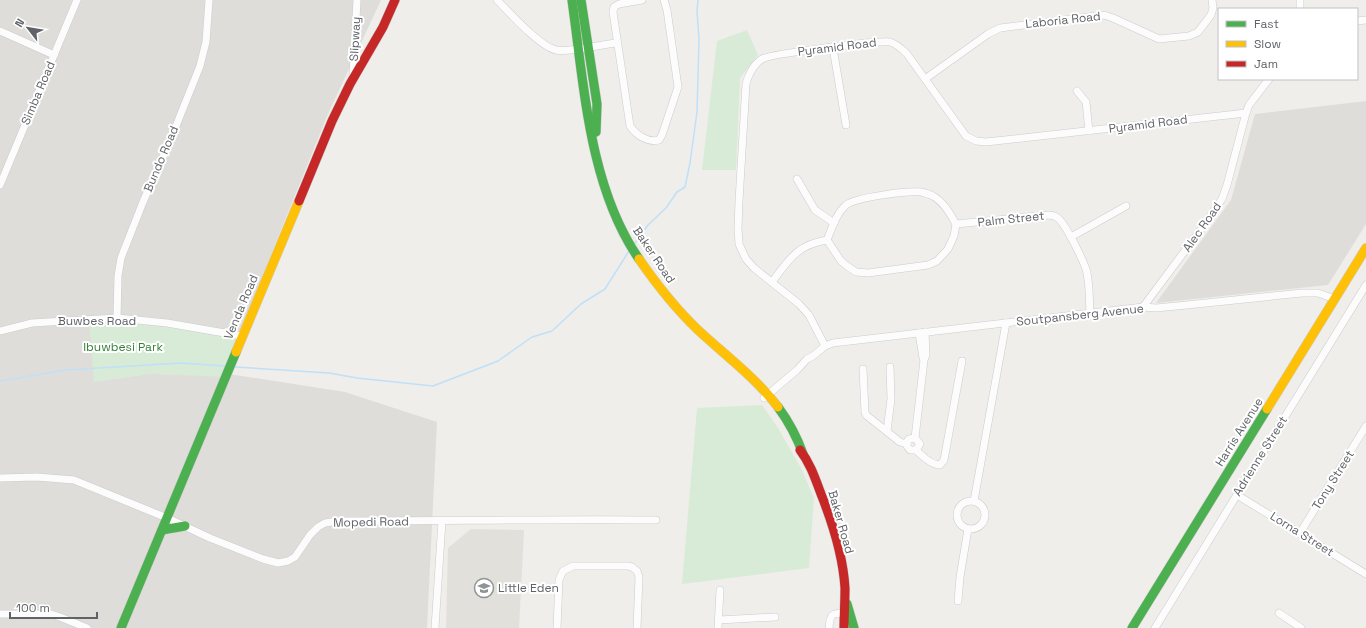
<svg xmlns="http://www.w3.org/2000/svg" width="1366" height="628" viewBox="0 0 1366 628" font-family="'Space Grotesk',sans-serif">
	<rect width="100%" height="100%" fill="#efeeea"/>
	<g fill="#dfddda">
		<path d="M0,0h381l-53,114 -105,259 122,19 92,30 -10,206h-427z"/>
		<path d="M1366,101v123l-38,61 -172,18 75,-103 24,-86z"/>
	</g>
	<path fill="#e2e0da" d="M471,529l53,1 -5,98h-73l2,-80z"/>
	<g fill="#d8ebd6">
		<path d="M747,30l11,25 -18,23 -4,92h-34l15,-129z"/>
		<path d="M117,316l65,5 64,13 -18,43 -77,-3 -57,8 -5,-64z"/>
		<path d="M762,405l16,23 23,40 13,30 -5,70 -127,16 15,-176z"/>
	</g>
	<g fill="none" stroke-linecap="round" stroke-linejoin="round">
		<g stroke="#bfe0f9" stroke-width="1.5">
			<path d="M635,243l13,-18 18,-17 11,-16 8,-5 5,-24 7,-51 2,-73 -2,-28 1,-11"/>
			<path d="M235,367l94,6 28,5 76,8 65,-25 34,-24 20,-6 29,-27 24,-15 24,-38"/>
			<path d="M0,381l66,-11 115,-7 44,3"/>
		</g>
		<g stroke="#cbcccc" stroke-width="8">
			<g id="street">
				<path d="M497,0c13,13 42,46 59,50 13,3 46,-6 61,-7"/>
				<path d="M642,0l-23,4 -5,3 -1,5 17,114c6,9 18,17 29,14l3,-5 16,-48 -11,-77 -3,-10"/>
				<path d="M1300,0v9"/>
				<path d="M1357,21l9,-1"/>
				<path d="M0,31l54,24"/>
				<path d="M833,48l13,77"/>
				<path d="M353,76l4,-76"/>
				<path d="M925,79l63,-45 12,-6 104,-13 9,3 46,21 30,-3 9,-4 13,-17 2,-7 -1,-8"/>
				<path d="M1077,91l9,11 3,29"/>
				<path d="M797,179l18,31 19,13"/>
				<path d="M0,185l77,-185"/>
				<path d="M956,224l92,-9c4,0 8,1 11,4 8,8 23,39 27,50 4,14 3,29 4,44"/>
				<path d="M1071,237l55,-31"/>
				<path d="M827,240l14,21 6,5 9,6 12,1 60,-8 9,-4 11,-12 6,-13 2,-12"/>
				<path d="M827,240c5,-12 9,-26 19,-35 10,-8 61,-14 75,-13 4,1 8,2 12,4 11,6 17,18 23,28"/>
				<path d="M772,282c17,-22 24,-37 55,-42"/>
				<path d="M1143,307l56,-75 23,-33 5,-14 19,-72"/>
				<path d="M117,318l1,-42 3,-18 22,-56 29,-66 28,-70 6,-24 3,-42"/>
				<path d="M0,331l32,-8 85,-5 50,5 75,13"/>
				<path d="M919,333l4,25"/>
				<path d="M825,346l-16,-31 -10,-11 -45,-36 -8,-9 -7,-15 -1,-16 1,-27 7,-117c2,-9 8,-20 16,-25 8,-5 117,-19 128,-17 7,2 12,7 17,12l59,82 10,5 10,1 260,-29 3,-8 20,-26"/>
				<path d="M863,369l2,43 1,3 34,27 7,2"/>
				<path d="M764,398l33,-28 10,-11 6,-3 12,-10 8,-3 310,-36 13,1 31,-3 115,-12h16l17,6"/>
				<path d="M887,431l4,-32 -1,-32"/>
				<path d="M915,438l-6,1 -2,3v4l3,4h6l4,-6 -5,-6 9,-78 2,-5 -1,-23"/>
				<path d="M916,450c6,6 16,15 24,15l4,-5 18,-99"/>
				<path d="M0,478l37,-1 37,3 93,38 43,20 53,21 15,4 10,-2 7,-4 15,-22 8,-8 7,-4 13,-2c106,0 212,-2 318,-1"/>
				<path d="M1237,495l129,79"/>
				<circle cx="971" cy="515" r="14"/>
				<path d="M974,501l32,-178"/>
				<path d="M1300,533l66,-107"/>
				<path d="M958,601l2,-24 8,-48"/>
				<path d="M1279,613l22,15"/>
				<path d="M0,614h51l9,3 27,11"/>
				<path d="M719,620l56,-3"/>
				<path d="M435,628l7,-107"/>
				<path d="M557,628l2,-48 4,-9 10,-5h55l4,1 5,4 2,6 -2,51"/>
				<path d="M718,628l2,-38"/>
				<path d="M829,628c1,-13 2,-15 15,-15"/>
				<path d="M1155,628l211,-343"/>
			</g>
		</g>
		<g stroke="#cacacb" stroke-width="10">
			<g id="fast">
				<path d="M572,0c12,85 17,187 67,259"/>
				<path d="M581,0l16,104 -1,28"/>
				<path d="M778,407c11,15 19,30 25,47"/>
				<path d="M162,530l23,-4"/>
				<path d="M847,604l7,24"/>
				<path d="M121,628l115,-276"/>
				<path d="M1132,628l135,-219"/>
			</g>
		</g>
		<g stroke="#cacacb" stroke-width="10">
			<g id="slow">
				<path d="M639,259c18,26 37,50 59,71 27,25 58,48 80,77"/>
				<path d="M236,352l63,-151"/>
				<path d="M1267,409l99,-161"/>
			</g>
		</g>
		<g stroke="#cacacb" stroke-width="10">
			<g id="jam">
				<path d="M299,201l33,-80 18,-37 33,-57 12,-27"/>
				<path d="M800,450c10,13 15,28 21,44 12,30 22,62 24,94 0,14 -1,27 -1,40"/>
			</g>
		</g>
		<use href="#street" stroke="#fdfcfc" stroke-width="7"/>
		<use href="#fast" stroke="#4caf50" stroke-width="9"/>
		<use href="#slow" stroke="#ffc107" stroke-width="9"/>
		<use href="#jam" stroke="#c62828" stroke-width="9"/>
	</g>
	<defs>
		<g id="school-ring" transform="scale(1)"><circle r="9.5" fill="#fff" stroke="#919496" stroke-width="1.5"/><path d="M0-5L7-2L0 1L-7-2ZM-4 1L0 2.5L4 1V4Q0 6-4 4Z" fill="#919496"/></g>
	</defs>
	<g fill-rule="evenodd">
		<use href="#school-ring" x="484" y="588"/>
	</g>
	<g text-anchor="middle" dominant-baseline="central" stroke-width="4" stroke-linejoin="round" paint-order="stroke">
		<g font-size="12" fill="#5f6368" stroke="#fff">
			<text transform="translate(1063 20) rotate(-6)">Laboria Road</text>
			<text transform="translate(355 39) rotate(-87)">Slipway</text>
			<text transform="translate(837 47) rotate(-7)">Pyramid Road</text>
			<text transform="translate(38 93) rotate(-67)">Simba Road</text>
			<text transform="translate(1148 124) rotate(-7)">Pyramid Road</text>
			<text transform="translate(161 159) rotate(-67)">Bundo Road</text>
			<text transform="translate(1011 219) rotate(-6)">Palm Street</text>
			<text transform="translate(1202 227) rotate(-55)">Alec Road</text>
			<text transform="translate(654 255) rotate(56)">Baker Road</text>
			<text transform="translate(241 307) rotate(-67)">Venda Road</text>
			<text transform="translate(1080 315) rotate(-6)">Soutpansberg Avenue</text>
			<text x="97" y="321">Buwbes Road</text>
			<text transform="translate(1239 432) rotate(-58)">Harris Avenue</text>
			<text transform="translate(1260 456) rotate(-58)">Adrienne Street</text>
			<text transform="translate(1333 480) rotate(-58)">Tony Street</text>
			<text transform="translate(371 522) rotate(-1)">Mopedi Road</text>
			<text transform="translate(841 522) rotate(74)">Baker Road</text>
			<text transform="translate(1302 534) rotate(32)">Lorna Street</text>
		</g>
		<g font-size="12" fill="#348238" stroke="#fff">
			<text x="123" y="347">Ibuwbesi Park</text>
		</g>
		<g font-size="12" fill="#5f6368" stroke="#fff" text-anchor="start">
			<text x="498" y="588">Little Eden</text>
		</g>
	</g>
	<rect x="1218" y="8" width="140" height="72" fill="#ffffff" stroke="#bfc1c3"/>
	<rect x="1226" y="21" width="20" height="6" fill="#4caf50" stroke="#bfc1c3"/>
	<text x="1254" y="28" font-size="12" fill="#5f6368">Fast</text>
	<rect x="1226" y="41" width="20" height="6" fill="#ffc107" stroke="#bfc1c3"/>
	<text x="1254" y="48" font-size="12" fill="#5f6368">Slow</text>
	<rect x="1226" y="61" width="20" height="6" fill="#c62828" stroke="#bfc1c3"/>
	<text x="1254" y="68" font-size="12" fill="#5f6368">Jam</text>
	<g transform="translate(28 28) rotate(301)" stroke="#ffffff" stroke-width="3" paint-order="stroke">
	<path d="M0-3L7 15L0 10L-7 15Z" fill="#5f6368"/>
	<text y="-6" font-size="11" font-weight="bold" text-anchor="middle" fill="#5f6368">N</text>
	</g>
	<path d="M10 612v6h87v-6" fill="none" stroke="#5f6368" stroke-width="2"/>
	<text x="16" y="612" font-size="12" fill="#5f6368" stroke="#ffffff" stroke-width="3" paint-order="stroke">100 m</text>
</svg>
